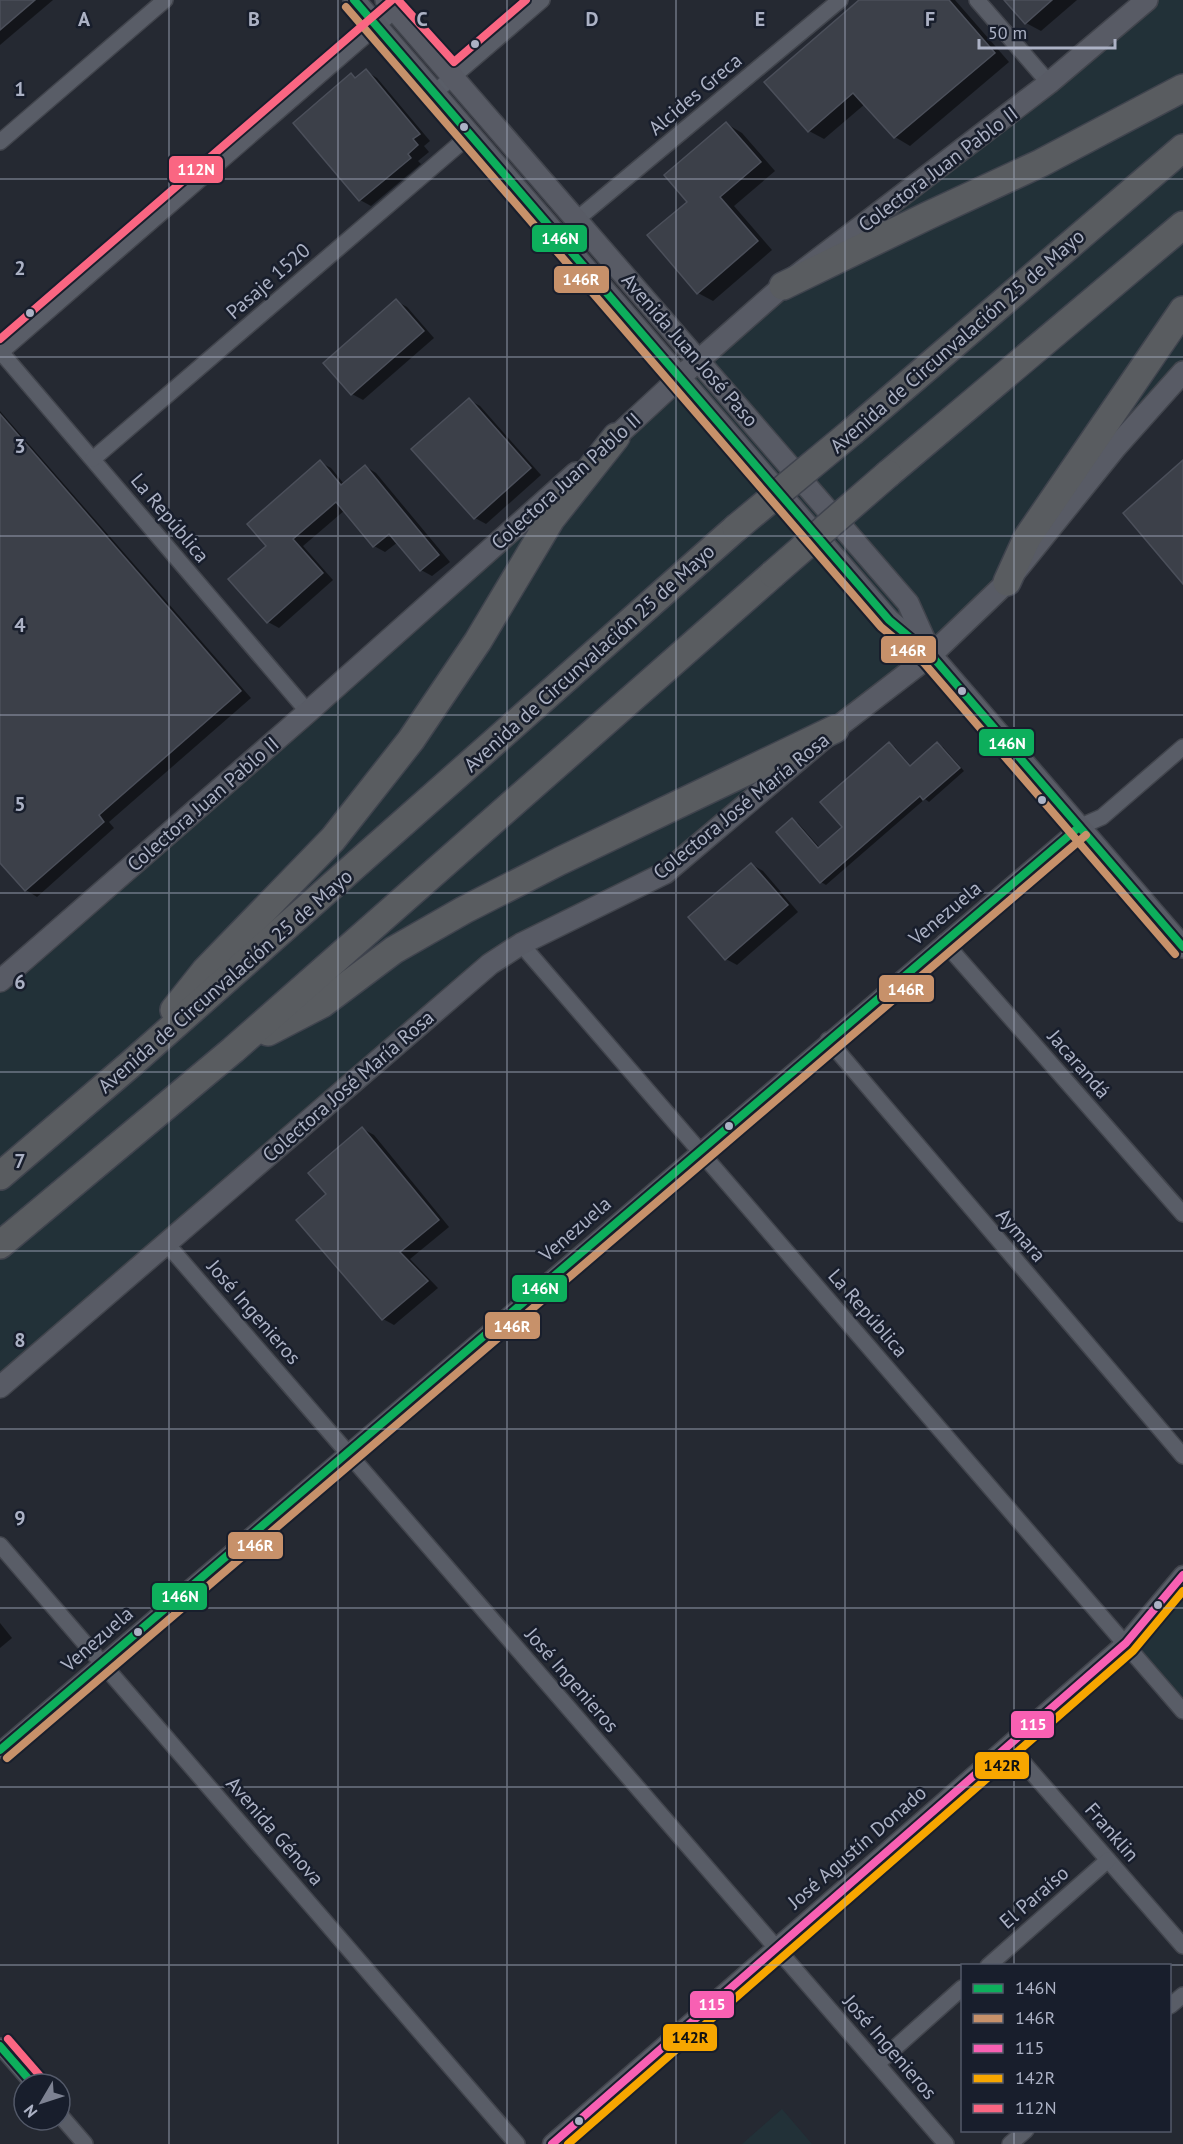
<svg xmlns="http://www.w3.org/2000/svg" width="1183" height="2144" viewBox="0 0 1183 2144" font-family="'PT Sans',sans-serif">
	<rect width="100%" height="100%" fill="#252932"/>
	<g fill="#223138">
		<path d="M1147,0h36v372l-176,210 -342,291 -144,71 -521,443v-406l616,-544z"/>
		<path d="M1183,1589v112l-40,-48 -3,-14z"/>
		<path d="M782,2109l30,35h-70z"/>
	</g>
	<g fill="#0007">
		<path d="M0,0h53l-53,45z"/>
		<path d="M862,0h93l54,62 -99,84 -15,-9 -30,-33 -41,35 -15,-8z"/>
		<path d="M1006,0h71l-36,31 -15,-8z"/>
		<path d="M366,71l11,7 53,63 -6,5 5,6 -11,9 3,3 -50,42 -11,-6 -9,-125 6,4z"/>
		<path d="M727,124l15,9 33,38 -41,35 38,44 -59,51 -15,-8 -9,-91z"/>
		<path d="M396,301l11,6 27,31 -71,62 -11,-6z"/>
		<path d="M469,400l11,6 61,69 -55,49 -11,-6z"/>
		<path d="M0,411l251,287 -142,124 5,6 -77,69 -11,-7 -26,-30z"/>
		<path d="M320,462l11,6 13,16 21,-18 11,7 74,89 -18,14 -11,-6 -23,-28 -13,10 -11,-6 -29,-36 -42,36 30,34 -54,48 -11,-6v-76z"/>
		<path d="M890,744l5,3 16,19 26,-22 6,3 21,24 -35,31 -4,-3 -99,86 -5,-3 -29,-62 6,3 22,25 24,-20z"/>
		<path d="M751,864l12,7 35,41 -61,53 -11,-6z"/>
		<path d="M363,1129l11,6 75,92 -39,32 28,29 -44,37 -11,-6z"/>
		<path d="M0,1623l12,15 -12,10z"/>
	</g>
	<g fill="#3c4049" stroke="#4b4f5a" stroke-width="1.5">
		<path d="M0,0h35l-35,30z"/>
		<path d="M859,0h90l46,53 -101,85 -41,-45 -45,39 -44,-50z"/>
		<path d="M1004,0h48l-27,24z"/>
		<path d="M366,69l54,65 -7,5 5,6 -10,9 3,4 -52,43 -66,-78 58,-50 4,5z"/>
		<path d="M726,122l35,40 -41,35 38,44 -61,53 -50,-59 40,-33 -23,-27z"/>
		<path d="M396,299l28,32 -73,64 -28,-32z"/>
		<path d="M469,398l62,70 -57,51 -63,-70z"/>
		<path d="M0,414l241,277 -142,124 5,7 -79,69 -25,-28z"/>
		<path d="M320,460l21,25 24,-20 74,90 -19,16 -31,-37 -16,13 -37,-45 -43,37 30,34 -56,50 -39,-44 38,-33 -19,-22z"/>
		<path d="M1183,460v124l-60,-71z"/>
		<path d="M889,742l21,24 27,-24 23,26 -37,32 -3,-4 -100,87 -44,-51 16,-14 26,30 24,-21 -22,-25z"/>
		<path d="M751,863l37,42 -63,55 -37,-43z"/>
		<path d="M362,1127l77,93 -39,32 28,29 -46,39 -86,-100 30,-26 -18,-21z"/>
	</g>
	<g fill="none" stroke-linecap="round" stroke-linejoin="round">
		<g stroke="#42454d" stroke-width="18">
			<g id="minor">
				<path d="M977,0l72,83"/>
				<path d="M434,93l108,-93"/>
				<path d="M0,142l165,-142"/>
				<path d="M576,220l264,-220"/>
				<path d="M0,351l308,361"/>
				<path d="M0,353l395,-343"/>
				<path d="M93,459l377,-324"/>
				<path d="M944,942l239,272"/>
				<path d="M521,944l662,767"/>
				<path d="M828,1040l355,416"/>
				<path d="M166,1243l780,901"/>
				<path d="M0,1545l517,599"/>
				<path d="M1008,1745l175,201"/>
				<path d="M0,1750l1079,-923 23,-10 81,-70"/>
				<path d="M988,1966l120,-106"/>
				<path d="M1170,2006l13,-11"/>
				<path d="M0,2046l33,38"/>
				<path d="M877,2064l85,-76"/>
				<path d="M60,2115l25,29"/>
				<path d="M1010,2144l16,-14"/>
			</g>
		</g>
		<g stroke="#42454d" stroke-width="21">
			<path id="tertiary" d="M552,2144l574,-501 57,-68"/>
		</g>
		<g stroke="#42454d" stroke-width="24">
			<g id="secondary">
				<path d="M354,0l535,620 42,35 252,292"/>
				<path d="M386,0l522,603 22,49"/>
				<path d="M606,446l83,-77 94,-83 266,-203 98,-83"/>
				<path d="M0,981l308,-269 268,-239"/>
				<path d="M0,1387l490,-423 31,-20 144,-71 170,-144 96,-74 76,-73 109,-135 67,-75"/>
			</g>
		</g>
		<g stroke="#40444e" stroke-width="30">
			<g id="motorway">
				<path d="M783,286l144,-70 114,-53 142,-75"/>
				<path d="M853,431l330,-283"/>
				<path d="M888,474l295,-249"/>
				<path d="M1007,582l20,-44 156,-228"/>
				<path d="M174,1010l31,-39 128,-132 78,-99 67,-99 73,-122 65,-82"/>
				<path d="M268,1032l54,-28 72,-54 70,-40 96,-49 275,-132"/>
				<path d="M0,1176l132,-113 604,-535"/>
				<path d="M0,1245l233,-195 540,-476"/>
			</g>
		</g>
		<use href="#minor" stroke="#595d67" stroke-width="15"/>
		<use href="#tertiary" stroke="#595d67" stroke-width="18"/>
		<use href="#secondary" stroke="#585b65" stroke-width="21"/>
		<use href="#motorway" stroke="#595c60" stroke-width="27"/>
		<g stroke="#40444e" stroke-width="30" stroke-linecap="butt">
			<g id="motorway-bridge">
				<path d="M736,528l117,-97"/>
				<path d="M773,574l115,-100"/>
			</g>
		</g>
		<use href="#motorway-bridge" stroke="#595c60" stroke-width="27"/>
		<g stroke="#181e2c" stroke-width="12">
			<g id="bus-1">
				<path d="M354,0l535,620 42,35 252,292"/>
				<path d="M0,1750l1079,-923"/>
				<path d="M0,2046l33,38"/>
			</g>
		</g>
		<g stroke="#181e2c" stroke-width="12">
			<g id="bus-2">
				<path d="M346,7l535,620 43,36 251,291"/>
				<path d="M7,1758l1079,-923"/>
			</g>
		</g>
		<g stroke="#181e2c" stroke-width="12">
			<path id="bus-3" d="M552,2144l574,-501 57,-68"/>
		</g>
		<g stroke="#181e2c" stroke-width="12">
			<path id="bus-4" d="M568,2144l565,-493 50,-60"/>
		</g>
		<g stroke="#181e2c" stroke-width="12">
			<g id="bus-5">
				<path d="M398,0l56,62 72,-62"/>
				<path d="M0,339l392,-339"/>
				<path d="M8,2039l33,38"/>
			</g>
		</g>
		<use href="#bus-1" stroke="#0daf5c" stroke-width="8"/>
		<use href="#bus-2" stroke="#c7916a" stroke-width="8"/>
		<use href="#bus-3" stroke="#f860b3" stroke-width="8"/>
		<use href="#bus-4" stroke="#f7a600" stroke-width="8"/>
		<use href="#bus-5" stroke="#fa6682" stroke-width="8"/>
	</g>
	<path fill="none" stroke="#acb2c5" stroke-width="1.5" stroke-opacity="0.55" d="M169,0v2144M338,0v2144M507,0v2144M676,0v2144M845,0v2144M1014,0v1966M0,179h1183M0,357h1183M0,536h1183M0,715h1183M0,893h1183M0,1072h1183M0,1251h1183M0,1429h1183M0,1608h1183M0,1787h1183M0,1965h1183M1014,2130v14"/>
	<g fill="#acb2c5" stroke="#181e2c" stroke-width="2">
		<circle cx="475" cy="44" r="5"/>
		<circle cx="464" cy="127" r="5"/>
		<circle cx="30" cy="313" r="5"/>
		<circle cx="962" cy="691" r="5"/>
		<circle cx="1042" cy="800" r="5"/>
		<circle cx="729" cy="1126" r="5"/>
		<circle cx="1158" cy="1605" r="5"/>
		<circle cx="138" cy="1632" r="5"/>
		<circle cx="579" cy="2121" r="5"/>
	</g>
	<g text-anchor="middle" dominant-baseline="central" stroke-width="5" stroke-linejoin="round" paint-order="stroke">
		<g font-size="20" fill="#acb2c5" stroke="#181e2c">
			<text transform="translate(695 94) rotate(-40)">Alcides Greca</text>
			<text transform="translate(938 169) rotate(-37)">Colectora Juan Pablo II</text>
			<text transform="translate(268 281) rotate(-41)">Pasaje 1520</text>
			<text transform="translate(957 341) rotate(-41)">Avenida de Circunvalación 25 de Mayo</text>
			<text transform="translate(690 350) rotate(49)">Avenida Juan José Paso</text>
			<text transform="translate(566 481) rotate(-42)">Colectora Juan Pablo II</text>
			<text transform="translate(170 518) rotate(50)">La República</text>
			<text transform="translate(589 658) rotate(-42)">Avenida de Circunvalación 25 de Mayo</text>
			<text transform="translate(203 804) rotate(-41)">Colectora Juan Pablo II</text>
			<text transform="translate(741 806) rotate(-39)">Colectora José María Rosa</text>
			<text transform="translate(945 913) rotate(-40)">Venezuela</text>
			<text transform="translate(225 981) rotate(-41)">Avenida de Circunvalación 25 de Mayo</text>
			<text transform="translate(1079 1064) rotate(49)">Jacarandá</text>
			<text transform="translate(348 1086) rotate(-41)">Colectora José María Rosa</text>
			<text transform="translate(575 1229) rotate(-41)">Venezuela</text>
			<text transform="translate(1021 1235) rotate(49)">Aymara</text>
			<text transform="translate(254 1312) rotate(49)">José Ingenieros</text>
			<text transform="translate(868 1313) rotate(49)">La República</text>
			<text transform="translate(97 1639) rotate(-41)">Venezuela</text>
			<text transform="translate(572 1680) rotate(49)">José Ingenieros</text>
			<text transform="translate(275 1831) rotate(49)">Avenida Génova</text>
			<text transform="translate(1112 1832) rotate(49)">Franklin</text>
			<text transform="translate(857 1847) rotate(-41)">José Agustín Donado</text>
			<text transform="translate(1034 1897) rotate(-41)">El Paraíso</text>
			<text transform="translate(890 2047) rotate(49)">José Ingenieros</text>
		</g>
	</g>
	<g font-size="20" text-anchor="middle" font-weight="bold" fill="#acb2c5" stroke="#181e2c" stroke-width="5" stroke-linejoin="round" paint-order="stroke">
		<text x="84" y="26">A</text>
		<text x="254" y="26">B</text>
		<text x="422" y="26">C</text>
		<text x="592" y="26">D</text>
		<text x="760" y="26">E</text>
		<text x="930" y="26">F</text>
		<text x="20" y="96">1</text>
		<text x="20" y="275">2</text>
		<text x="20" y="453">3</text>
		<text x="20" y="632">4</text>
		<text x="20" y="811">5</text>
		<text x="20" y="989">6</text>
		<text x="20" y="1168">7</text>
		<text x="20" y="1347">8</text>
		<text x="20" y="1525">9</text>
	</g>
	<g stroke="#181e2c" stroke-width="2">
		<rect x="168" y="155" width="56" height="29" rx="6" fill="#fa6682"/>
		<rect x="531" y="224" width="57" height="29" rx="6" fill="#0daf5c"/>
		<rect x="553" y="265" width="57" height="29" rx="6" fill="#c7916a"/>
		<rect x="880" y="635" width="57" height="29" rx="6" fill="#c7916a"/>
		<rect x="978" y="728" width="57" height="29" rx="6" fill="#0daf5c"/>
		<rect x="878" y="974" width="57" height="29" rx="6" fill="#c7916a"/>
		<rect x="511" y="1274" width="57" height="29" rx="6" fill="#0daf5c"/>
		<rect x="484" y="1311" width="57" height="29" rx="6" fill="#c7916a"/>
		<rect x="227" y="1531" width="57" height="29" rx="6" fill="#c7916a"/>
		<rect x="151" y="1582" width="57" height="29" rx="6" fill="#0daf5c"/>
		<rect x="1010" y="1710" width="45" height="29" rx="6" fill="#f860b3"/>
		<rect x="974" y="1751" width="56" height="29" rx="6" fill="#f7a600"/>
		<rect x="689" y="1990" width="46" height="29" rx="6" fill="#f860b3"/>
		<rect x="662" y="2023" width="56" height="29" rx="6" fill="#f7a600"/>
	</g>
	<g font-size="16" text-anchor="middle" font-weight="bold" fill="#fff">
		<text x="196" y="175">112N</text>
		<text x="560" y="244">146N</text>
		<text x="581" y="285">146R</text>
		<text x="908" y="656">146R</text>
		<text x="1007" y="749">146N</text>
		<text x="906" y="995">146R</text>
		<text x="540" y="1294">146N</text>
		<text x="512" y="1332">146R</text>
		<text x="255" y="1551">146R</text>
		<text x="180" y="1602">146N</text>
		<text x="1033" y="1730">115</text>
		<text x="712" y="2010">115</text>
	</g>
	<g font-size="16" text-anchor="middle" font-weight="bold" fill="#111">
		<text x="1002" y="1771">142R</text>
		<text x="690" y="2043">142R</text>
	</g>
	<rect x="961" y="1964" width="210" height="168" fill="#181e2c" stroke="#535969" stroke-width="1.5"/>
	<rect x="973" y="1984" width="30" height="9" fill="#0daf5c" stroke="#535969" stroke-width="1.5"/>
	<text x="1015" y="1994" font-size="18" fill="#acb2c5">146N</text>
	<rect x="973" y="2014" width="30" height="9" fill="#c7916a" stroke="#535969" stroke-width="1.5"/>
	<text x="1015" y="2024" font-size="18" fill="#acb2c5">146R</text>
	<rect x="973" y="2044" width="30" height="9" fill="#f860b3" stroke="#535969" stroke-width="1.5"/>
	<text x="1015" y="2054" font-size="18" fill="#acb2c5">115</text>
	<rect x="973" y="2074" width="30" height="9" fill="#f7a600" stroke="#535969" stroke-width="1.5"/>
	<text x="1015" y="2084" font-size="18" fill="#acb2c5">142R</text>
	<rect x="973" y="2104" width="30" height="9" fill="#fa6682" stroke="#535969" stroke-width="1.5"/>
	<text x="1015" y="2114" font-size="18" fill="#acb2c5">112N</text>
	<g transform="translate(42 2102) rotate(231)"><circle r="28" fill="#181e2c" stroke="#535969" stroke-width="1.5"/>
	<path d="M0-4.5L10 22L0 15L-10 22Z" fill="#7d8292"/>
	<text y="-9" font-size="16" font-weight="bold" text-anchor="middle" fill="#acb2c5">N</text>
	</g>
	<path d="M979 39v9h136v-9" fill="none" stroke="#acb2c5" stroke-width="3"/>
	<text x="988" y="39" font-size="18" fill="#acb2c5" stroke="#181e2c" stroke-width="4.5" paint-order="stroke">50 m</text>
</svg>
